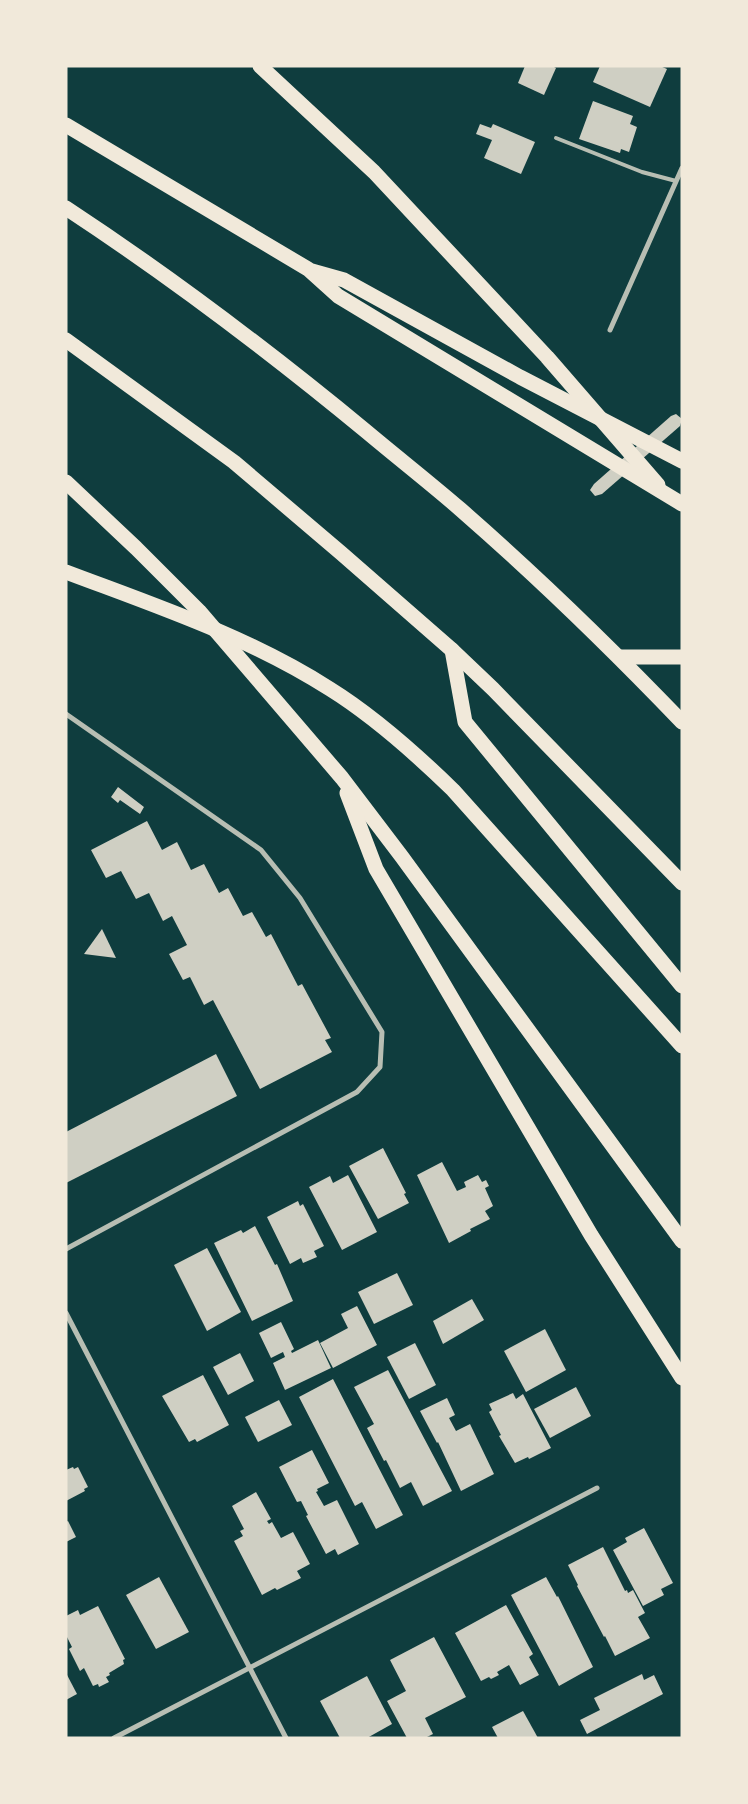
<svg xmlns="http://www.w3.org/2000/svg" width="748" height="1804" viewBox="0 0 748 1804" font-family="'Exo 2',sans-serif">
	<rect width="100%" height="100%" fill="#0f3d3e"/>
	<g fill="#cfcfc3">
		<path d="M525,66h27l4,2 -12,27 -26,-12z"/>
		<path d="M600,66h60l7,3 -17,38 -57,-25z"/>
		<path d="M593,101l40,15 -3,8 7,3 -8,25 -8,-3 -1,4 -41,-14z"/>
		<path d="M480,124l11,4 2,-4 42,18 -14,32 -37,-16 8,-18 -16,-6z"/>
		<path d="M676,414l6,5 -2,7 -78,68 -7,2 -5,-6 4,-6 77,-68z"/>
		<path d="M118,787l26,20 -4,7 -20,-14 -2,3 -7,-6z"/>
		<path d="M147,821l15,29 15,-8 14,28 13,-6 15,29 9,-5 15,28 9,-4 14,25 5,-3 27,52 4,-2 29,54 -6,2 7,12 -72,37 -47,-89 -9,5 -14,-28 -7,3 -14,-26 18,-9 -15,-29 -9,5 -14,-28 -13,6 -15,-28 -15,7 -15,-28z"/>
		<path d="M102,929l14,29 -32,-4z"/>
		<path d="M216,1054l21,42 -171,87v-51z"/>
		<path d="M383,1148l23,45 -2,1 5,9 -31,16 -29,-53z"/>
		<path d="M442,1162l15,29 9,-4 -2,-5 14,-7 4,7 4,-2 3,6 -4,2 8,18 -8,5 5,8 -20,10 1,2 -22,12 -32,-68z"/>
		<path d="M348,1175l29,57 -35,18 -33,-63 21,-11 3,7z"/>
		<path d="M298,1201l2,5 3,-2 21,42 -10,5 3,6 -14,6 -2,-5 -11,6 -23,-47z"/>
		<path d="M255,1226l20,39 2,-1 16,37 -41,20 -38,-78 27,-13 2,3z"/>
		<path d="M207,1248l34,64 -34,19 -33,-66z"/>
		<path d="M397,1273l16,32 -39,19 -16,-32z"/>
		<path d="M472,1299l12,21 -41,24 -10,-23z"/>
		<path d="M357,1306l20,39 -44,23 -13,-25 28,-15 -7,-14z"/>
		<path d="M281,1322l13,27 -3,2 1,2 26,-13 13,28 -46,22 -12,-27 12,-6 -2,-5 -12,6 -12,-25z"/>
		<path d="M545,1329l21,41 -40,22 -22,-41z"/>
		<path d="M415,1343l21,42 -27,14 -22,-42z"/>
		<path d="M240,1353l14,28 -26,14 -15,-28z"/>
		<path d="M388,1370l64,121 -29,15 -12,-24 -11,6 -14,-28 -2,1 -17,-33 7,-4 -20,-37z"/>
		<path d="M203,1375l26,50 -32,17 -2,-3 -6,3 -27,-46z"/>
		<path d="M333,1379l70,136 -27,14 -14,-27 -7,4 -56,-109z"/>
		<path d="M576,1387l15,29 -41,22 -16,-29z"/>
		<path d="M513,1393l3,6 7,-5 28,54 -22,11 -1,-2 -13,6 -16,-27 2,-1 -12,-23 3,-2 -3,-6z"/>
		<path d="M447,1398l8,17 -6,3 7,13 14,-7 24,50 -33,17 -23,-49 -1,1 -17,-32z"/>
		<path d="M279,1400l13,25 -34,17 -13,-25z"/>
		<path d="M312,1450l17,33 -12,6 1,2 -2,1 8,14 13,-6 22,44 -21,11 -3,-6 -9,5 -20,-38 2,-1 -7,-14 -4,1 -18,-35z"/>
		<path d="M73,1467l1,2 4,-2 10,20 -4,2 1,2 -19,10v-31z"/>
		<path d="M256,1492l15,27 -4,2 2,3 3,-2 9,16 12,-6 17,32 -13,7 4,7 -24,12 -2,-2 -13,7 -28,-54 9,-5 -3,-5 4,-2 -12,-23z"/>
		<path d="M68,1521l8,16 -10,5v-20z"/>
		<path d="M644,1528l29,55 -12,6 3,6 -21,11 -30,-56 14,-8 -2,-4z"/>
		<path d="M603,1547l22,44 2,-1 1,3 5,-3 12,23 -7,4 12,21 -35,18 -10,-20 -1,1 -27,-51 1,-1 -10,-20z"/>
		<path d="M159,1577l30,55 -33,17 -30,-54z"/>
		<path d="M546,1577l11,20 1,-1 35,71 -34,19 -48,-91z"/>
		<path d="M506,1605l27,49 -4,3 10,18 -19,10 -11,-20 -12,7 2,3 -8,4 -2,-2 -8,4 -26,-48z"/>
		<path d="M98,1606l27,53 -2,1 1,4 -15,9 1,2 -4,2 3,5 -10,5 -1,-3 -5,2 -9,-18 -4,3 -11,-22 3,-2 -6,-12v-19l12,-6 2,5z"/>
		<path d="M434,1637l32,60 -41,21 8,16 -8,4h-18l-20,-37 19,-10 -16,-31z"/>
		<path d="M66,1673l11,21 -11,6z"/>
		<path d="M642,1674l2,6 10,-5 9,19 -76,40 -7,-14 20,-10 -6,-12z"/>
		<path d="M367,1676l25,48 -25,14h-27l-20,-37z"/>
		<path d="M523,1711l15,27h-40l-6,-11z"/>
	</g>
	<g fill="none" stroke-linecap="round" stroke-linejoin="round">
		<path stroke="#b8beb3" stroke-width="4" d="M556,138l86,34 34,9"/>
		<g stroke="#b8beb3" stroke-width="5">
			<path d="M610,330l72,-162"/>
			<path d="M66,714l195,136 39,48 82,134 -2,35 -23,25 -291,157"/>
			<path d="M66,1313l220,425"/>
			<path d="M114,1738l483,-250"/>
		</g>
		<g stroke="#f1e9da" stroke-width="15">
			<path d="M260,66l114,106 173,185 111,128"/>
			<path d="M66,125l242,144 30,27 344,208"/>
			<path d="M66,208c105,69 204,144 301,224 31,26 63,51 93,77 78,68 151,139 222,213"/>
			<path d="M312,271l32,9 176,97 162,84"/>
			<path d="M66,340l168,122 107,91 111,97 41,39 189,194"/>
			<path d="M66,482l70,66 63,63 143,167 60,79 280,384"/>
			<path d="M66,572c90,34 183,65 264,117 45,28 85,64 123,101l229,256"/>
			<path d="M452,650l13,72 217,264"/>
			<path d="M619,657h63"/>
			<path d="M347,793l29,76 215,366 91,143"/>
		</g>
	</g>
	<rect width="748" height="1804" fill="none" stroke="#f1e9da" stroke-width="135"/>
</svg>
